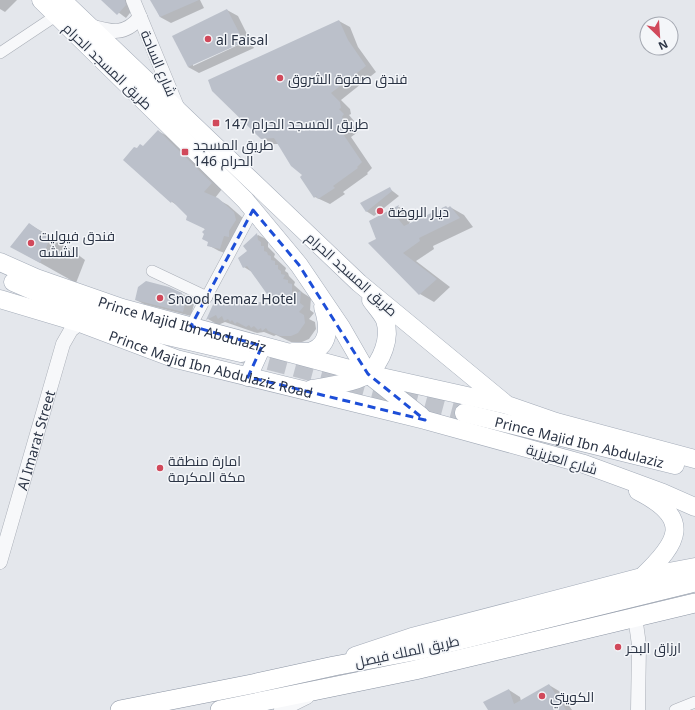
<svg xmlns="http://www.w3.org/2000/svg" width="695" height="710" viewBox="0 0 695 710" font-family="'Noto Sans',Cairo,sans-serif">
	<rect width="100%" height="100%" fill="#e4e7ec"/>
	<g fill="#0003" fill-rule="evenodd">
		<path d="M0,0h17l-12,12 -5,-3z"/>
		<path d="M102,0h25l6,9 -7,9z"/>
		<path d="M152,0h48l4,8 -33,15 -11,-6z"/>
		<path d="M227,10l11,6 16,32 -55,25 -11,-6zM248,39l1,1 -56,26v-2z"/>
		<path d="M339,21l11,6 8,20 18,25 -35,28 9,9 1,5 -2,1 5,6 -2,3 6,8 -7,5 21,31 -5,5 1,1 -25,18 2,2 -15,10 -15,-7 -14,-20 3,-2 -25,-31h-6l-11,-6z"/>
		<path d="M158,131l11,6 53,52 -7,9 13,7 16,14 -13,36 -12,-4 -11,-6 1,-3 -4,-8v-5l-25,-22 -8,-5 -48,-42 20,-13z"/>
		<path d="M390,189l9,7 -25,20 -8,-5z"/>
		<path d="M399,207l13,7 -3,11 41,-18 14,8 9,12 -40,19 1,3 -18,12 34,26 -16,15 -14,-8 -43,-54 -7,-19z"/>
		<path d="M29,224l36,21 20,15 -9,23 -64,-36z"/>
		<path d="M258,235l10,5v7l7,7 -1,3 12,11 -1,3 3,2 1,3 6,6 -1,3 9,8 8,5 -1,12 4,3 -5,6 6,3 1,7 -7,10 -7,3h-11l-15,-7 -2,1 -10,-4 -7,1 -32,-11 -7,3 -10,-6 8,-20 60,6 -24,-33 -8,-5 4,-16 -4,-5z"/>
		<path d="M182,294l8,5 -1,3 5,2 -3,12 -47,-12 -8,-4z"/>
		<path d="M549,685l10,6 13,19h-83l20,-20 11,7 1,4z"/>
	</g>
	<g fill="#bbc0ca">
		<path d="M101,0h24l1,5 -9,10z"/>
		<path d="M150,0h49l-39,17z"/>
		<path d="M227,9l17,33 -56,25 -16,-31z"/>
		<path d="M339,20l9,20 18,26 -35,27 9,9 1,6 -2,1 5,5 -2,3 6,8 -7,6 21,31 -5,5 1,1 -25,18 2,2 -17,11 -2,-3 -2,2 -14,-21 2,-2 -11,-9 -17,-28 -13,1 -49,-48 -4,-11z"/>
		<path d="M158,130l54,53 -8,9 14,6 16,14 2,8 -7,11v6l-5,-1 -4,13 -13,-3 1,-4 -6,-3 2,-5 -2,-2 3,-3 -19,-9 1,-4 -15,-15 -1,2 -48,-43 11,-13 3,1 3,-4 3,2z"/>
		<path d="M390,187l2,4 -26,21 -6,-9z"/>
		<path d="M399,205l-4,10 9,11 42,-20 2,2 2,-2 10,12 -41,20 1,3 -17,12 34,26 -18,16 -51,-52 8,-4 -7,-18z"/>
		<path d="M29,223l21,15 -10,25 -30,-16z"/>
		<path d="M257,233l1,7 3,2v4h3v5l3,1 1,3 3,1v4l4,1v4h3v4l3,2v3l4,1 -2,4 5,1v3l4,1v11l9,-4 -1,12 4,3 -5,6 5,3 1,8 -7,10 -7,3h-11l-12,-5 -2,-3 -4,3 -1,-3 -3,2 -4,-4 -3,2 -2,-3 -3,2 -9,-5 -2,2 -3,-4 -2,2 -2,-3 -4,2 -2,-5 -4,3 -2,-4 -10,5 10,-22 4,-1 54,7 -27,-38 -4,2 -5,-10 9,-7 -4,-5z"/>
		<path d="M146,281l23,6 13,6v4l4,2 -3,13 -48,-12 3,-13z"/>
		<path d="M549,684l17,26h-78l-5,-8 26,-13 5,15z"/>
	</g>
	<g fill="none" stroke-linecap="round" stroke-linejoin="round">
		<path stroke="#bfc3cb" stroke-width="18" stroke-dasharray="18 9" stroke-linecap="butt" d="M243,354l221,59"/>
		<g stroke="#a9aeb7" stroke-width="12">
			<g id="minor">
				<path d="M0,53l57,-38"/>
				<path d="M152,271l55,26"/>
				<path d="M191,326l62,-116"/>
				<path d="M675,710l20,-8"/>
			</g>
		</g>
		<g stroke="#a9aeb7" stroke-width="15">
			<g id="tertiary">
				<path d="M133,0l45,109"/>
				<path d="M90,26c21,6 35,10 50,-9"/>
				<path id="s1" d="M0,562l63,-218 8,-14 9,-7"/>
				<path d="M635,616l4,29 -1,65"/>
				<path d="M281,710l26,-13"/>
			</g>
		</g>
		<g stroke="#a3abb8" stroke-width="19">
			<g id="primary">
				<path d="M41,0l204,200 54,65 42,62 27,47 53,42"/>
				<path d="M62,0l297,283 148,122 49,17 139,37"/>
				<path id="s2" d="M0,262l36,16 86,30 246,66 135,30"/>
				<path d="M13,282l67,29 40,14 121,28"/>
				<path id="s3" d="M0,299l83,25 93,35 249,61 159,44 79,29 32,14"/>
				<path d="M293,352c6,-1 14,1 19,-1 20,-7 16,-29 11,-44"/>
				<path d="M248,377l14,-31"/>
				<path d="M312,389c13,-2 47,-7 56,-15 14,-13 23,-36 17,-54 -3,-7 -10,-14 -14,-20"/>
				<path id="s4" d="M464,413l211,52"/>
				<path d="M642,577l53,-10"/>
				<path d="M355,656l57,-19 230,-60c37,-35 51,-58 -4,-86"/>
			</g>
		</g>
		<g stroke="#8b94a3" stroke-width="20">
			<g id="trunk">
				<path d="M120,710l132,-26 82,-18 85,-16 272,-67"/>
				<path d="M220,710l195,-40 280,-67"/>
			</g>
		</g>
		<use href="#minor" stroke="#f7f8fa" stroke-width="11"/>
		<use href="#tertiary" stroke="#f7f8fa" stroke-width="14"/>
		<use href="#primary" stroke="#fff" stroke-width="18"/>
		<use href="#trunk" stroke="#fff" stroke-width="19"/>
	</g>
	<path fill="none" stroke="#1d4ed8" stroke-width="3" stroke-dasharray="8 5" stroke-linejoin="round" d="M253,210l46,55 69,109 57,46 -177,-43 14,-31 -71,-20z"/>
	<g fill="#d1495b" stroke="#f4f6f9" stroke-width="1.5">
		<circle cx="208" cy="39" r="4"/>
		<circle cx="280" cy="78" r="4"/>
		<rect x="212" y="119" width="8" height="8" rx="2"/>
		<rect x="181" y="148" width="8" height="8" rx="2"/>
		<circle cx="380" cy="211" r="4"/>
		<circle cx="31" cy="243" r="4"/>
		<circle cx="160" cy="298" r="4"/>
		<circle cx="160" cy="468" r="4"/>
		<circle cx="618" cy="647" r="4"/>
		<circle cx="542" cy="696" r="4"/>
	</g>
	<g text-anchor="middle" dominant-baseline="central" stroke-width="3" stroke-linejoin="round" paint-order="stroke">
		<g font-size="14" fill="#2b3445" stroke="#f4f6f9" text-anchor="start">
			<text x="216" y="39">al Faisal</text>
			<text x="288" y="78">فندق صفوة الشروق</text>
			<text x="224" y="123">طريق المسجد الحرام 147</text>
			<text x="193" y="144">طريق المسجد<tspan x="193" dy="16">الحرام 146</tspan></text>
			<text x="388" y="211">ديار الروضة</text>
			<text x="39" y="235">فندق فيوليت<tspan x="39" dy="16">الششه</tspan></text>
			<text x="168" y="298">Snood Remaz Hotel</text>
			<text x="168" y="460">امارة منطقة<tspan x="168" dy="16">مكة المكرمة</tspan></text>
			<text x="626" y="647">ارزاق البحر</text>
			<text x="550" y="696">الكويتي</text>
		</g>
		<g font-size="14" fill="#2b3445" stroke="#f4f6f9">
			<text transform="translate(159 63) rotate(67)">شارع الساحة</text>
			<text transform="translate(108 66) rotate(44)">طريق المسجد الحرام</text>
			<text transform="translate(352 274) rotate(42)">طريق المسجد الحرام</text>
			<text stroke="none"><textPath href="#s2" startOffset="193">Prince Majid Ibn Abdulaziz</textPath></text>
			<text stroke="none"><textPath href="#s3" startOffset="221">Prince Majid Ibn Abdulaziz Road</textPath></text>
			<text stroke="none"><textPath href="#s1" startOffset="127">Al Imarat Street</textPath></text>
			<text stroke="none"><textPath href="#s4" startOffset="119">Prince Majid Ibn Abdulaziz</textPath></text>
			<text transform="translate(562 459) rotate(17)">شارع العزيزية</text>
			<text transform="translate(407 651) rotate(-12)">طريق الملك فيصل</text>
		</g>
	</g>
	<g transform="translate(659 36) rotate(155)"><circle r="19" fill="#f4f6f9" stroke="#a4a8b1"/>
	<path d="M0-3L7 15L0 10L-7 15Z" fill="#d1495b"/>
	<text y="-6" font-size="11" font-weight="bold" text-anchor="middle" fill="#2b3445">N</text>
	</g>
</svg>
